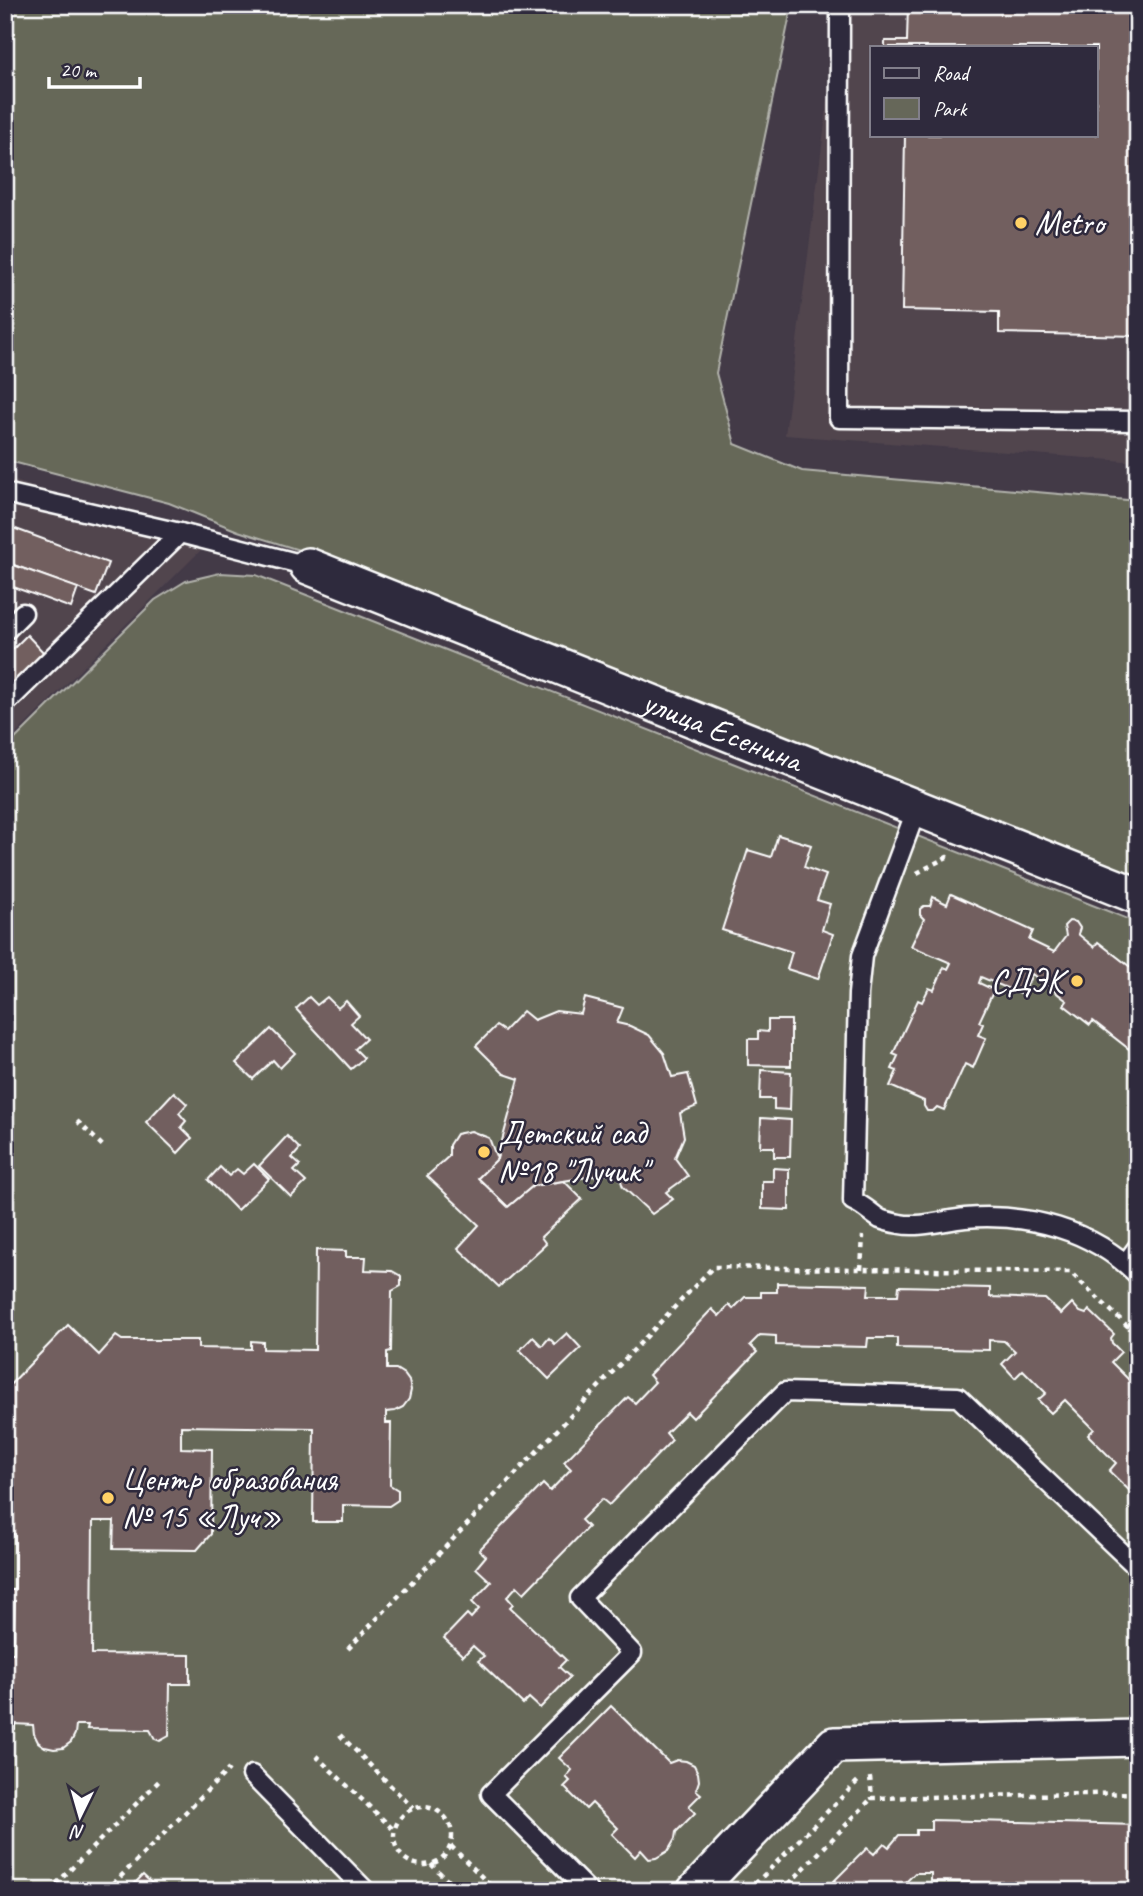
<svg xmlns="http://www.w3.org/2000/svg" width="1143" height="1896" viewBox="0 0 1143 1896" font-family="Caveat,sans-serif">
	<rect width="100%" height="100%" fill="#433a47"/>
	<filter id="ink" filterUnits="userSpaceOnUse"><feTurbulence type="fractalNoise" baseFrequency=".0143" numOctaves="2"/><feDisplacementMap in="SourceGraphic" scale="14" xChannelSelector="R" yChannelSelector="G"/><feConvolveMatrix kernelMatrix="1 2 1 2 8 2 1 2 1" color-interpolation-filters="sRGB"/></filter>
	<g filter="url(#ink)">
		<g fill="#51454e" fill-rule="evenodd">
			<path d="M840,5h298v457l-353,-27zM872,47h224v88h-224z"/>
			<path d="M5,477l197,72 -197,196z"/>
		</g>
		<g fill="#666759" stroke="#b2b3ac" stroke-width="2">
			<path d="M5,5h787l-76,368 19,71 67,27 336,30v382l-826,-329 -74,-23 -69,-28 -164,-43z"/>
			<path d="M220,573l36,2 882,348v803l-309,6 -153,159h-671v-1142l150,-149 31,-19z"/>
			<path d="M1138,1752v139h-426l128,-133z"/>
		</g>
		<g fill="#725f5f" stroke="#fff" stroke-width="2">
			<path d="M908,5h230v331l-139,-3v-21l-97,-2 3,-175h191v-88h-211v-6h22z"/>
			<path d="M5,525l103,38 -12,32 -91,-33z"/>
			<path d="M5,562l73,26 -7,20 -66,-24z"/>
			<path d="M27,635l19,20 -41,39v-37z"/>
			<path d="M778,835l33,10 -7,22 22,8 -9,25 13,4 -8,26 11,4 -15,45 -31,-10 5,-17 -70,-22 26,-80 23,7z"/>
			<path d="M951,894l82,37 -4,9 25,12 12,-16 -2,-10 5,-5 7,1 4,6 -2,6 16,13 4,-5 40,31v65l-9,11 -36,-28 -3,4 -26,-20 3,-4 -35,-27 -9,21 -42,-18 -2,6 15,7 -15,32 4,2 -5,11 8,3 -13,30 -8,-4 -21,46 -7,-3 -4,4h-6l-3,-5v-5l-34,-15 7,-15 -5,-2 6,-13 -5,-2 25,-54 4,2 7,-14 5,2 10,-23 4,2 3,-6 -40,-17 13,-27 -4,-4v-6l4,-3h6l3,-9 14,7z"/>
			<path d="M309,997l8,8 10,-8 11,11 8,-7 13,15 -8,7 15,16 -11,10 9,9 -13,11 -55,-60z"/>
			<path d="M585,998l38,10 -6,15 13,3 19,9 15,18 8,24 16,-3 9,32 -17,7 4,24 -9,21 13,18 -22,16 7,7 -21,15 -29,-27 -5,-15 -85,14 -25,21 -30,-29 19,-19 22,-80 -15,-5 -28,-28 20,-20 8,5 19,-20 11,9 22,-9 25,3z"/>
			<path d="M768,1020h23v46l-43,-1v-26h10v-8l10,1z"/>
			<path d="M271,1029l24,24 -15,15 -7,-8 -20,19 -17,-16z"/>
			<path d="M761,1070l30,2 -1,38 -16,-1v-10h-14z"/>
			<path d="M174,1092l13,12 -8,9 7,8 -5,6 11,11 -14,15 -32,-31z"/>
			<path d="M761,1118l30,2 -1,37h-16v-10h-14z"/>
			<path d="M471,1131l18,7 8,21 -19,19 30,29 25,-21 31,-5 18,18 -41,38 5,7 -47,43 -41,-39 21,-23 -52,-49 22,-20v-11l7,-11z"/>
			<path d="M287,1136l13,13 -8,9 8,7 -6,6 12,11 -15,15 -32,-31z"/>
			<path d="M254,1164l15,15 -32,31 -29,-30 12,-13 9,9 8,-7 6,5z"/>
			<path d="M773,1168l16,1v41l-27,-1v-28h11z"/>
			<path d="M316,1250l30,1v6h20l-1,13 27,1 9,5v10l-9,5 -1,60 -4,1v17h9l8,5 5,7 2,9 -2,9 -6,8 -8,4 -9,1v11h5l-1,62 8,5v10l-9,6 -46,-1v17h-30l1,-94 -133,-2v22l31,1 -1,85 -14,16 -84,-1 1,-28h-21l-1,133 98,1v29h-20l-1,52 -9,5 -5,-2 -5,-9 -63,-1 1,-4h-12l-1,9 -4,8 -8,6 -9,1 -9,-2 -7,-5 -4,-8 -1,-9 -18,-1v5h-10v-76h9l1,-52h-8l1,-11h7v-56h-10v-144l63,-65 31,30 17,-19 6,4h76v8l53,1v-8l12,1v7l52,1z"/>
			<path d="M777,1283l92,2 -1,10h30l1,-9 91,2v9l55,2 16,15 11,-11 8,9 6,2 3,-4 25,24 -3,4 1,5 9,9 -10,10 27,27v102l-4,4 -25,-24 7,-8 -28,-28 6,-6 -29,-29 -14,13 -13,-13 8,-7 -23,-23 -8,8 -13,-14 13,-13 -11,-10 -15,-1v10l-92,-2v-10h-29l-1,9 -91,-2v-9l-16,-1 -10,10 7,7 -64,66 -6,-6 -21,21 6,7 -33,34 -30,31 -7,-6 -21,21 7,7 -64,66 -7,-7 -10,11 6,7 -3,3 56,53 -7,7 11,10 -30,31 -11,-10 -6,6 -45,-43 6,-5 -11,-10 -10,10 -19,-18 23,-24 4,4 8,-9 -7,-7 19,-20 -15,-14 10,-12 -7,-6 64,-66 7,7 21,-22 -7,-7 64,-65 7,6 20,-21 -6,-7 63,-66 7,7 10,-11 4,4 12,-12h16v-5h16z"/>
			<path d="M567,1333l14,15 -32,31 -29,-29 13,-13 9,9 7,-8 6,6z"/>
			<path d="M611,1706l58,57 8,-3 9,1 8,4 4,8 1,8 -3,9 5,4 -12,12 6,7 -19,19 -1,7 -7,12 -12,7 -7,1 -8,-9 -6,7 -23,-23 6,-6 -26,-25 -6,6 -22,-22 6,-6 -4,-4 6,-7 -13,-12z"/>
			<path d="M931,1820l207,5v61l-207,-5v-8h-16l-11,11 6,7h-86l43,-43 7,6 10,-11 5,4 10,-12h17v-5h15z"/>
			<path d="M143,1875l17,16h-33z"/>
		</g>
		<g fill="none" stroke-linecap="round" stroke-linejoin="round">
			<g stroke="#fff" stroke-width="23">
				<g id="lane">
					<path d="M840,5l-1,413 299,3"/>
					<path d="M5,493l175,40 128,33"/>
					<path d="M5,631l18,-18"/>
					<path d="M5,704l175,-171"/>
					<path d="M917,808l-55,148 -4,38 -5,207c12,5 17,12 27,18 5,2 14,4 20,5 20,4 45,-4 65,-6 63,-5 126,11 173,57"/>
					<path d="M1126,1263l12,-16"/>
					<path d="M252,1775l114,116"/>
					<path d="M588,1891l-97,-97 141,-141 -52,-55 205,-206 173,5 180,171"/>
				</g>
			</g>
			<g stroke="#fff" stroke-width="40">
				<g id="street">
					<path id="s1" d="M308,566l830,330"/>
					<path d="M695,1891l139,-146 304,-7"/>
				</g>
			</g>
			<g stroke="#fff" stroke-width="4.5" stroke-dasharray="5 5" stroke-linecap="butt">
				<path d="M917,873l30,-16 3,1"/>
				<path d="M77,1121l27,26"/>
				<path d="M861,1269l2,-33"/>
				<path d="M348,1649l365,-382 357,5 68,64"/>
				<path d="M340,1735l73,73"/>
				<path d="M316,1756l78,74"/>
				<path d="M870,1777l2,21 266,-5"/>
				<circle cx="423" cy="1836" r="29"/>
				<path d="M451,1846l45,45"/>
				<path d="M431,1864l27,27"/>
				<path d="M49,1891l110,-110"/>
				<path d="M106,1891l123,-122"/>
				<path d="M748,1891l113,-113"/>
				<path d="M782,1891l90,-93"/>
			</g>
			<use href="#lane" stroke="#2f2a3d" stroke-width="18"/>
			<use href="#street" stroke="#2f2a3d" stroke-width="35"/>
		</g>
	</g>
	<g fill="#ffd166" stroke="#2f2a3d" stroke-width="2.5">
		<circle cx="1021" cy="223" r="7"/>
		<circle cx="1077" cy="981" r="7"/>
		<circle cx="484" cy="1152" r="7"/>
		<circle cx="108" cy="1498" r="7"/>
	</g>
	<g text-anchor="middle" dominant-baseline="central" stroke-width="5" stroke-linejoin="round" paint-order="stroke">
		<g font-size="33" fill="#fff" stroke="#2f2a3d" text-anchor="start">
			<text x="1035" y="223">Metro</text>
			<text x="1063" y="981" text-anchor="end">СДЭК</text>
			<text x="498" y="1133">Детский сад<tspan x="498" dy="38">№18 "Лучик"</tspan></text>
			<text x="122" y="1479">Центр образования<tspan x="122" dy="38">№ 15 «Луч»</tspan></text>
		</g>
		<g font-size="33" fill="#fff" stroke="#2f2a3d">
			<text stroke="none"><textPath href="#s1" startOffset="446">улица Есенина</textPath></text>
		</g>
	</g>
	<rect width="1143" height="1896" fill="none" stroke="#2f2a3d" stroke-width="28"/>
	<rect x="14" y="14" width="1115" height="1868" fill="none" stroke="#fff" stroke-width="2.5" filter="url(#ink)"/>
	<rect x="870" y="46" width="228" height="91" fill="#2f2a3d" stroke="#827f8b" stroke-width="2"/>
	<rect x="884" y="68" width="35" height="10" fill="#2f2a3d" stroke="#827f8b" stroke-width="2"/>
	<text x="933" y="80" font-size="21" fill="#ffffff">Road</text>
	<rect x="884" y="98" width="35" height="21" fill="#666759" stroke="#827f8b" stroke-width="2"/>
	<text x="933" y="116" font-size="21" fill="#ffffff">Park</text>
	<g transform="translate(80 1816) rotate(185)" stroke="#2f2a3d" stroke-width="5" paint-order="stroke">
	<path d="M0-5L12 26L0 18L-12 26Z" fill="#ffffff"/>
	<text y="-10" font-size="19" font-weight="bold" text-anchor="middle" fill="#ffffff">N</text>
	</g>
	<path d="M49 77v10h91v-10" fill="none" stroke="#ffffff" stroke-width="3.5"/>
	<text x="60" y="77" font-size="21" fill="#ffffff" stroke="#2f2a3d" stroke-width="5" paint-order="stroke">20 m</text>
</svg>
